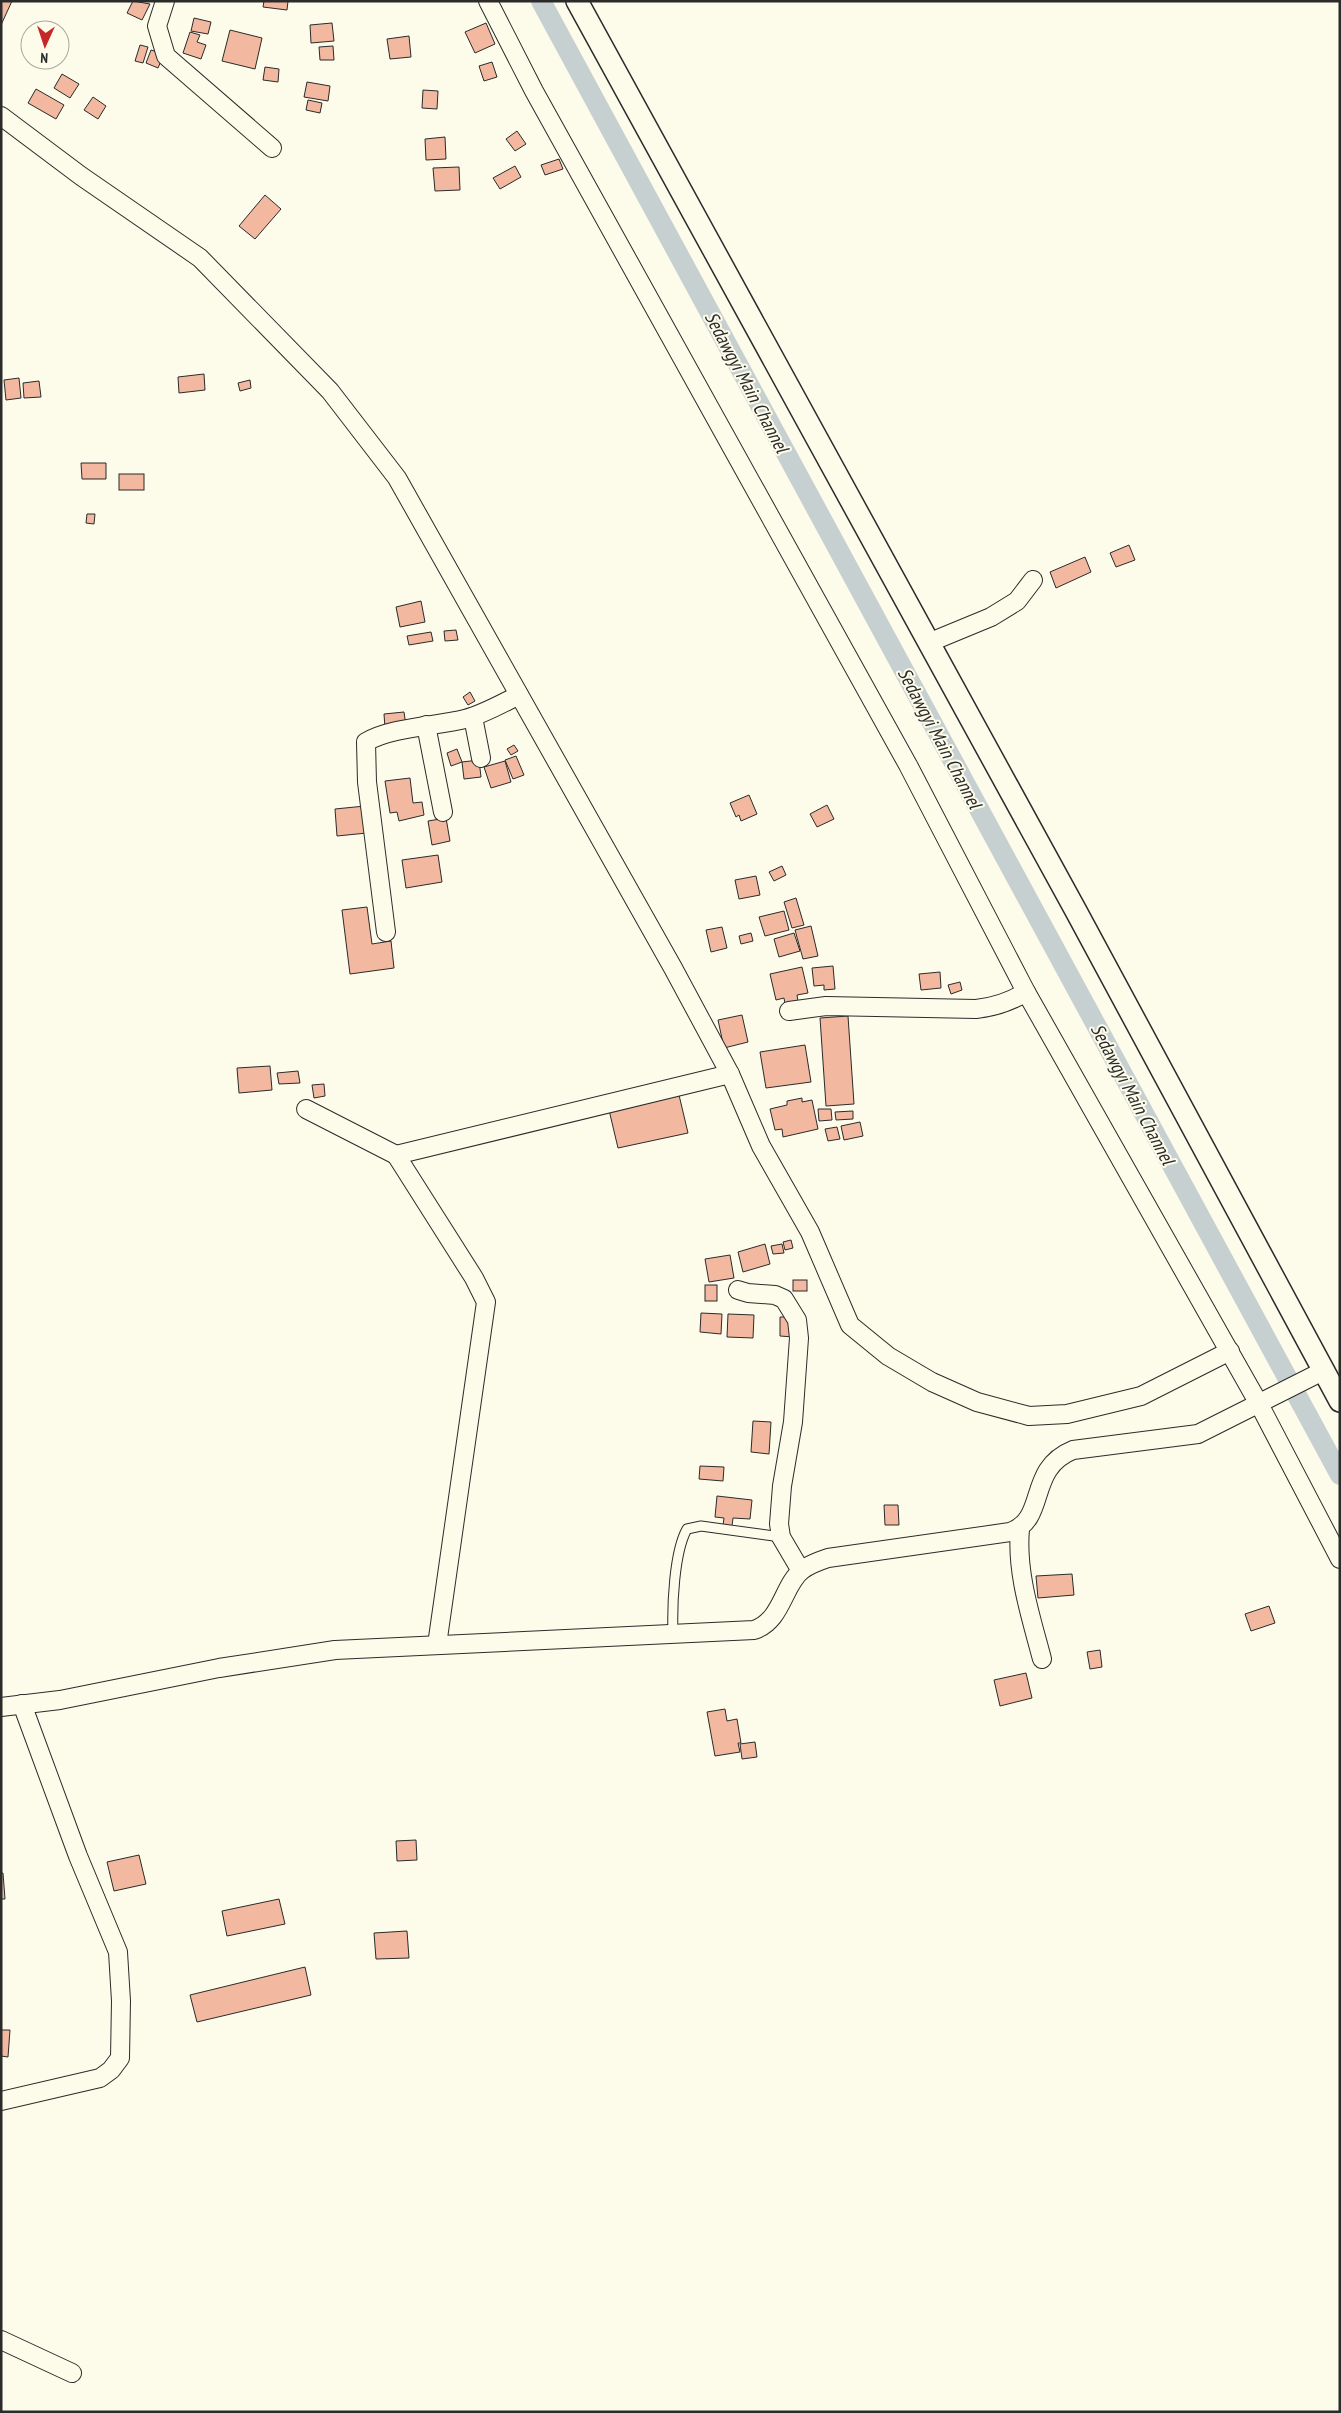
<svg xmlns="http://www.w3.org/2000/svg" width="1341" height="2413" viewBox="0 0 1341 2413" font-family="'PT Sans Narrow',sans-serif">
	<rect width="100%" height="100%" fill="#fdfbea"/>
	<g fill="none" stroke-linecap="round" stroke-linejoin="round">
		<path stroke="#c7d0d0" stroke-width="20" d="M541,1l799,1474"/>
	</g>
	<g fill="#f2b8a0" stroke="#2b2b2b">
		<path d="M1,1h11l-11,24z"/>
		<path d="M133,1l17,3 -8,16 -15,-7z"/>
		<path d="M264,1h24l-1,9 -24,-3z"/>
		<path d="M194,18l17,4 -3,12 -17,-3z"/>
		<path d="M332,23l2,18 -23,2 -1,-18z"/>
		<path d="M486,23l9,21 -20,9 -10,-21z"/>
		<path d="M230,30l32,8 -7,31 -33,-8z"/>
		<path d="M190,32l10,3 -3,7 9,3 -5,14 -18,-6z"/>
		<path d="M409,36l2,21 -21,2 -3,-20z"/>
		<path d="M140,45l8,2 -5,16 -8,-2z"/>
		<path d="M333,46l1,14h-14l-1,-13z"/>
		<path d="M151,50l13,4 -6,14 -12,-5z"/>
		<path d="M492,62l5,15 -13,4 -5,-15z"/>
		<path d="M265,67l14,2 -1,13 -15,-2z"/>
		<path d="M62,74l17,10 -9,14 -16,-10z"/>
		<path d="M307,82l23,4 -2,15 -24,-4z"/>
		<path d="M36,89l28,16 -8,14 -28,-16z"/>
		<path d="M423,90l15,1 -1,18 -15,-1z"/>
		<path d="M93,97l13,9 -8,13 -14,-9z"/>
		<path d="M308,100l14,3 -2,10 -14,-3z"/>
		<path d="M517,131l9,13 -11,7 -9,-12z"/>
		<path d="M445,137l1,22 -20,1 -1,-21z"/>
		<path d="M559,159l4,10 -18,6 -4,-10z"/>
		<path d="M515,166l6,11 -21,12 -7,-11z"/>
		<path d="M459,167l1,23 -25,1 -2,-23z"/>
		<path d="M265,195l16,14 -26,30 -16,-13z"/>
		<path d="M204,374l1,16 -26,3 -1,-16z"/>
		<path d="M19,378l2,20 -15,2 -2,-20z"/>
		<path d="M250,380l1,8 -11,3 -2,-8z"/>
		<path d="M39,381l2,16 -17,1 -1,-15z"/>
		<path d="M81,463h25v16h-24z"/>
		<rect x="119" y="474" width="25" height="16"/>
		<path d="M87,514h8l-1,10 -8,-1z"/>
		<path d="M1129,545l6,15 -19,7 -6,-14z"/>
		<path d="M1085,557l6,15 -35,16 -6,-16z"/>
		<path d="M421,601l4,21 -25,5 -4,-20z"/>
		<path d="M456,630l2,10 -13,1 -1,-10z"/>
		<path d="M431,632l2,9 -24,4 -2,-9z"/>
		<path d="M470,692l5,9 -7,4 -5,-8z"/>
		<path d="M404,712l2,14 -21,2 -1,-14z"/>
		<path d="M514,745l4,6 -7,4 -4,-6z"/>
		<path d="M457,749l5,13 -11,4 -4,-13z"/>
		<path d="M516,756l8,19 -11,4 -8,-19z"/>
		<path d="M479,760l2,17 -17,2 -2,-17z"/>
		<path d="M505,761l6,21 -20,6 -7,-21z"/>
		<path d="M410,778l3,25 9,-1 2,13 -25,6 -2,-9 -7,1 -5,-32z"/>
		<path d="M749,795l8,19 -16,7 -2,-6 -3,2 -6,-14z"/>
		<path d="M827,805l7,14 -17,8 -7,-13z"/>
		<path d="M365,806l2,27 -30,3 -2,-27z"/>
		<path d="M446,818l4,23 -18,4 -4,-24z"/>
		<path d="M438,855l4,27 -36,6 -4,-28z"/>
		<path d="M782,866l4,9 -12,6 -5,-9z"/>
		<path d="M756,876l4,19 -21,4 -4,-19z"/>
		<path d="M796,898l8,27 -12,3 -8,-26z"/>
		<path d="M367,907l5,37 19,-3 3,27 -44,6 -8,-64z"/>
		<path d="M784,911l5,19 -24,6 -6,-19z"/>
		<path d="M811,926l7,30 -15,3 -8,-29z"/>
		<path d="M722,927l5,21 -16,4 -5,-22z"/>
		<path d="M751,933l2,8 -12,3 -2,-8z"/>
		<path d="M794,933l6,18 -21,6 -5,-18z"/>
		<path d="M833,966l2,23 -11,1v-5l-10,1 -2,-18z"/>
		<path d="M802,967l6,26 -11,2 1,6 -13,3 -1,-6 -8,2 -6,-26z"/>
		<path d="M940,972l1,16 -20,2 -2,-16z"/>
		<path d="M960,982l2,8 -11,4 -3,-9z"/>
		<path d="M742,1015l6,27 -24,6 -6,-28z"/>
		<path d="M848,1016l6,88 -28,2 -6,-88z"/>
		<path d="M805,1045l6,37 -45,6 -6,-36z"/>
		<path d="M270,1066l2,24 -33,3 -2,-25z"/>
		<path d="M298,1071l2,12 -21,1 -2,-11z"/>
		<path d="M324,1084l1,12 -11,2 -2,-13z"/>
		<path d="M679,1095l9,38 -70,15 -9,-38z"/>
		<path d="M802,1098v4l10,-2 6,29 -35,8 -1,-8 -7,1 -5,-21 17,-4v-4z"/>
		<path d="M818,1109h13l1,11 -13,1z"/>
		<path d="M853,1111v8l-17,1 -1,-8z"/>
		<path d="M860,1122l3,14 -19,4 -3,-14z"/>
		<path d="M837,1127l3,12 -12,2 -3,-12z"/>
		<path d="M791,1240l2,8 -8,2 -2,-8z"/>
		<path d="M765,1244l5,20 -27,8 -5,-20z"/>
		<path d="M782,1244l2,9 -11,1 -2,-8z"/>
		<path d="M730,1255l4,23 -25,4 -4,-23z"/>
		<rect x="793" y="1280" width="14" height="11"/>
		<rect x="705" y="1285" width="12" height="16"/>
		<path d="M701,1313l21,1 -1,20 -21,-2z"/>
		<path d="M728,1314l26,1 -1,23 -26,-1z"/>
		<path d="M780,1317h14l-1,20 -13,-1z"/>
		<path d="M753,1421l18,1 -2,32 -18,-2z"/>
		<path d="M700,1466l24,1 -1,14 -24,-2z"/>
		<path d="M717,1496l35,4 -2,19 -17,-1 -1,8 -9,-1 1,-7 -9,-1z"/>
		<path d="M884,1505h14l1,20h-14z"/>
		<path d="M1072,1574l2,21 -36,3 -2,-22z"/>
		<path d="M1269,1606l6,17 -24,8 -6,-17z"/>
		<path d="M1100,1650l2,17 -12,2 -3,-17z"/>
		<path d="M1026,1673l6,25 -32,8 -6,-26z"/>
		<path d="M725,1709l2,12 10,-2 4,24h-3l2,9 -25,4 -8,-44z"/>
		<path d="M755,1742l2,15 -15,2 -2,-15z"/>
		<path d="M416,1840l1,20 -20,1 -1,-20z"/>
		<path d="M139,1855l7,29 -32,7 -7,-29z"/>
		<path d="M1,1873h2l2,26h-4z"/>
		<path d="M279,1899l6,25 -58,12 -5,-25z"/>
		<path d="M407,1931l2,27 -33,1 -2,-26z"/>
		<path d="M305,1967l6,28 -114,27 -7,-27z"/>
		<path d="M1,2030h9l-2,27 -7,-1z"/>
	</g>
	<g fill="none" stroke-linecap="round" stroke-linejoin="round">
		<g stroke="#2b2b2b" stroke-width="11">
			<path id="service" d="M673,1633c-1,-27 1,-81 14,-104l14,-3 80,11"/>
		</g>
		<g stroke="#2b2b2b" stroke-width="20">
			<g id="minor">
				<path d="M165,1l-8,25 9,30 106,92"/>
				<path d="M488,1l46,90 374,674 118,227 233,412 81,155"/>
				<path d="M1,116l80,60 119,82 130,133 67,87 276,490 57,106 31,72 49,86 40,93 38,31 44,26 45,20 52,14 38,-2 74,-18 89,-45"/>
				<path d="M928,643l63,-26 26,-16 16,-21"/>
				<path d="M473,717l8,41"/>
				<path d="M426,725l17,87"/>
				<path d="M386,932l-19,-150 -1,-40c25,-15 71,-16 99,-23 19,-5 36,-15 54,-24"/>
				<path d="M789,1011l37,-5 150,3c19,-2 34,-7 50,-17"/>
				<path d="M306,1109l90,46"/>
				<path d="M738,1290l10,3 27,2 9,4 13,21 2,18 -6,84 -11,64 -3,38 2,13 20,34"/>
				<path d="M1020,1529c-4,44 11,88 22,130"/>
				<path d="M437,1645l49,-343 -12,-24 -78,-123 334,-81"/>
				<path d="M1,1707l59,-7 159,-32 116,-18 419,-20c28,-9 29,-45 48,-60 8,-6 17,-9 26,-12l182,-26c38,-13 16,-63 63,-82l125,-16 125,-63"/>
				<path d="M1,2101l99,-23 11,-8 9,-12 1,-57 -3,-49 -40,-96 -56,-152"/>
				<path d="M1,2340l71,33"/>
			</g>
		</g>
		<g stroke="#2b2b2b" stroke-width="24">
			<path id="tertiary" d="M577,1l499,910 264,490"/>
		</g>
		<use href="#service" stroke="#fdfbea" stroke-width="9"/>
		<use href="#minor" stroke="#fdfbea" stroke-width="18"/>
		<use href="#tertiary" stroke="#fdfbea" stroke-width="21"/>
	</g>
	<g text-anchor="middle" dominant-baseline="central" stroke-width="4" stroke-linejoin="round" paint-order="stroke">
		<g font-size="19" font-style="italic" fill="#2b2b2b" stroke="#fdfbea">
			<text transform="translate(747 382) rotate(62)">Sedawgyi Main Channel</text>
			<text transform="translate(940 738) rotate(62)">Sedawgyi Main Channel</text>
			<text transform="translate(1133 1094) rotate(62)">Sedawgyi Main Channel</text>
		</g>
	</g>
	<rect width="1341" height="2413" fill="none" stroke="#2b2b2b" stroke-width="5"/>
	<g transform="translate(45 45) rotate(183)"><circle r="24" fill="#fdfbea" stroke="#a9a89e"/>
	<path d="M0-4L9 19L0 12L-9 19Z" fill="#c62828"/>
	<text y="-8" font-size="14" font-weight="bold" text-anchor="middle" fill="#2b2b2b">N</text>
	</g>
</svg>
